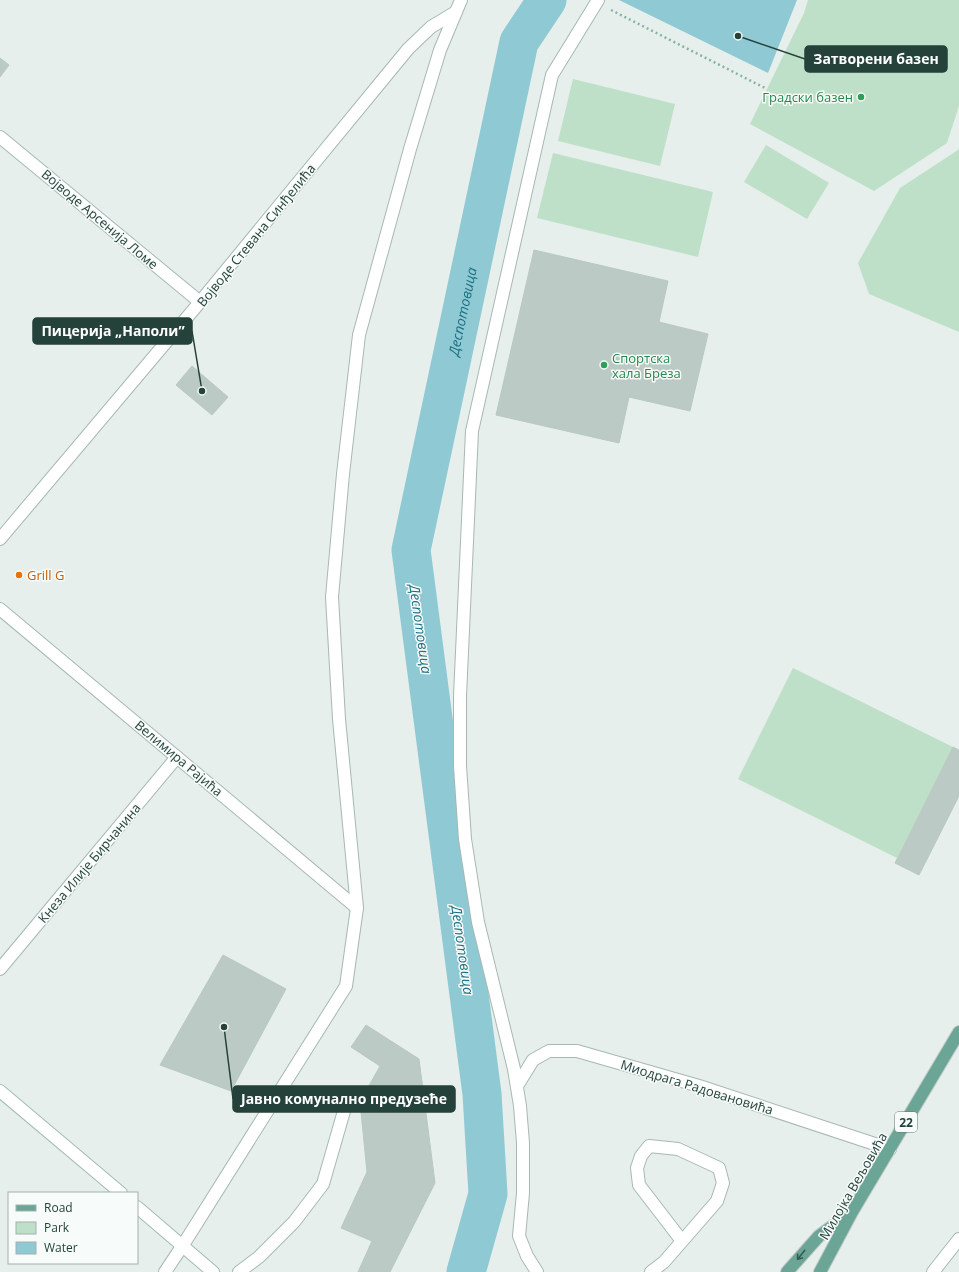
<svg xmlns="http://www.w3.org/2000/svg" width="959" height="1272" viewBox="0 0 959 1272" font-family="'Open Sans',sans-serif">
	<rect width="100%" height="100%" fill="#e6efeb"/>
	<g fill="#bfe0c8">
		<path d="M808,0h151v106l-12,37 -73,48 -124,-67 54,-111z"/>
		<path d="M573,79l102,25 -15,62 -102,-25z"/>
		<path d="M766,145l63,38 -22,36 -63,-37z"/>
		<path d="M959,147v185l-90,-38 -11,-31 42,-75 58,-38z"/>
		<path d="M553,153l160,39 -15,65 -161,-39z"/>
		<path d="M793,668l160,79 -56,111 -159,-79z"/>
	</g>
	<path fill="#8ec9d4" d="M619,0h178l-29,73z"/>
	<g fill="none" stroke-linecap="round" stroke-linejoin="round">
		<path stroke="#8ec9d4" stroke-width="39" id="s1" d="M466,1272l22,-78 -6,-100 -71,-544 108,-508 28,-42"/>
	</g>
	<g fill="#bbcac4" stroke="#b8c9c2">
		<path d="M0,58l9,7 -9,12z"/>
		<path d="M534,250l134,31 -9,41 49,12 -18,77 -61,-14 -10,46 -123,-28z"/>
		<path d="M192,366l36,31 -16,18 -36,-30z"/>
		<path d="M953,747l6,3v46l-40,79 -24,-12z"/>
		<path d="M223,955l63,34 -55,102 -71,-26z"/>
		<path d="M366,1025l53,34 16,124 -45,89h-32l14,-31 -31,-13 26,-56 -7,-70 20,-36 -29,-19z"/>
	</g>
	<g fill="none" stroke-linecap="round" stroke-linejoin="round">
		<g stroke="#a8b8b2" stroke-width="14">
			<g id="lane">
				<path d="M239,1272l20,-15 35,-35 29,-38 21,-73"/>
				<path d="M651,1272l13,-10 53,-61 6,-18 -4,-15 -41,-19 -29,-3 -8,10 -4,12 2,17 43,56"/>
			</g>
		</g>
		<g stroke="#a8b8b2" stroke-width="14">
			<g id="street">
				<path d="M0,137l200,165"/>
				<path d="M0,539l200,-237 208,-253 23,-22 25,-15"/>
				<path d="M0,609l357,299"/>
				<path d="M0,969l177,-212"/>
				<path d="M517,1086l16,-26 16,-9h28l122,35 191,63"/>
				<path d="M183,1245l163,-259 11,-78 -18,-189 -7,-122 11,-123 16,-139 51,-186 30,-99 21,-50"/>
				<path d="M537,1272l-10,-16 -8,-20 4,-43v-50l-3,-37 -6,-37 -36,-147 -13,-83 -5,-73v-70l12,-265 80,-356 46,-75"/>
				<path d="M933,1272l26,-33"/>
			</g>
		</g>
		<g stroke="#a4bbb3" stroke-width="14">
			<g id="secondary">
				<path d="M0,1091l121,102"/>
				<path d="M137,1207l76,65"/>
				<path d="M165,1272l18,-27"/>
			</g>
		</g>
		<g stroke="#c2cac8" stroke-width="14">
			<g id="primary">
				<path d="M787,1272l32,-36 30,-22"/>
				<path d="M820,1272l32,-60 107,-180"/>
			</g>
		</g>
		<path stroke="#86b3a5" stroke-width="2.5" stroke-dasharray="2 3" stroke-linecap="butt" d="M611,10l156,79"/>
		<use href="#lane" stroke="#fff" stroke-width="12"/>
		<use href="#street" stroke="#fff" stroke-width="12"/>
		<use href="#secondary" stroke="#fff" stroke-width="12"/>
		<use href="#primary" stroke="#6aa596" stroke-width="12"/>
	</g>
	<defs><path id="oneway-shaft" d="M-6 0H5M1.5-3L5.5 0L1.5 3" fill="none" stroke-width="1.6" stroke-linecap="round" stroke-linejoin="round"/></defs>
	<use stroke="#365b51" href="#oneway-shaft" transform="translate(801 1255) rotate(129)"/>
	<g fill="#2e9e5b" stroke="#f7fbf9" stroke-width="1.5">
		<circle cx="861" cy="97" r="4"/>
		<circle cx="604" cy="365" r="4"/>
	</g>
	<circle fill="#e8710a" stroke="#f7fbf9" stroke-width="1.5" cx="19" cy="575" r="4"/>
	<g text-anchor="middle" dominant-baseline="central" stroke-width="3" stroke-linejoin="round" paint-order="stroke">
		<rect fill="#f7fbf9" stroke="#637a73" stroke-width="1" x="895" y="1112" width="22" height="20" rx="3"/>
		<g font-size="12" font-weight="bold" fill="#24423a">
			<text x="906" y="1122">22</text>
		</g>
		<g font-size="13" fill="#27864d" stroke="#f7fbf9" text-anchor="end">
			<text x="853" y="97">Градски базен</text>
			<text x="612" y="358" text-anchor="start">Спортска<tspan x="612" dy="15">хала Бреза</tspan></text>
		</g>
		<g font-size="13" fill="#24423a" stroke="#f7fbf9">
			<text transform="translate(100 219) rotate(40)">Војводе Арсенија Ломе</text>
			<text transform="translate(256 235) rotate(-51)">Војводе Стевана Синђелића</text>
			<text transform="translate(179 758) rotate(40)">Велимира Рајића</text>
			<text transform="translate(89 863) rotate(-50)">Кнеза Илије Бирчанина</text>
			<text transform="translate(697 1087) rotate(17)">Миодрага Радовановића</text>
			<text transform="translate(853 1186) rotate(-60)">Милојка Вељовића</text>
		</g>
		<g font-size="13" fill="#c56008" stroke="#f7fbf9" text-anchor="start">
			<text x="27" y="575">Grill G</text>
		</g>
		<g font-size="14" font-style="italic" fill="#1c6f80" stroke="#f7fbf9">
			<text stroke="none"><textPath href="#s1" startOffset="974">Деспотовица</textPath></text>
			<text transform="translate(421 629) rotate(82)">Деспотовица</text>
			<text transform="translate(463 950) rotate(82)">Деспотовица</text>
		</g>
	</g>
	<path fill="none" stroke="#24423a" stroke-width="1.5" d="M738 36L805 59M202 391L192 331M224 1027L233 1099"/>
	<g fill="#24423a" stroke="#f7fbf9" stroke-width="1.5">
		<circle cx="738" cy="36" r="4"/>
		<circle cx="202" cy="391" r="4"/>
		<circle cx="224" cy="1027" r="4"/>
	</g>
	<g fill="#24423a" stroke="#24423a" stroke-width="1.5">
		<rect x="805" y="46" width="142" height="26" rx="4"/>
		<rect x="33" y="318" width="159" height="26" rx="4"/>
		<rect x="233" y="1086" width="222" height="26" rx="4"/>
	</g>
	<g font-size="14" text-anchor="middle" font-weight="bold" fill="#fff">
		<text x="876" y="64">Затворени базен</text>
		<text x="113" y="336">Пицерија „Наполи”</text>
		<text x="344" y="1104">Јавно комунално предузеће</text>
	</g>
	<rect x="8" y="1192" width="130" height="72" fill="#f7fbf9" stroke="#a3b1ad"/>
	<rect x="16" y="1205" width="20" height="6" fill="#6aa596" stroke="#a3b1ad"/>
	<text x="44" y="1212" font-size="12" fill="#24423a">Road</text>
	<rect x="16" y="1222" width="20" height="12" fill="#bfe0c8" stroke="#a3b1ad"/>
	<text x="44" y="1232" font-size="12" fill="#24423a">Park</text>
	<rect x="16" y="1242" width="20" height="12" fill="#8ec9d4" stroke="#a3b1ad"/>
	<text x="44" y="1252" font-size="12" fill="#24423a">Water</text>
</svg>
